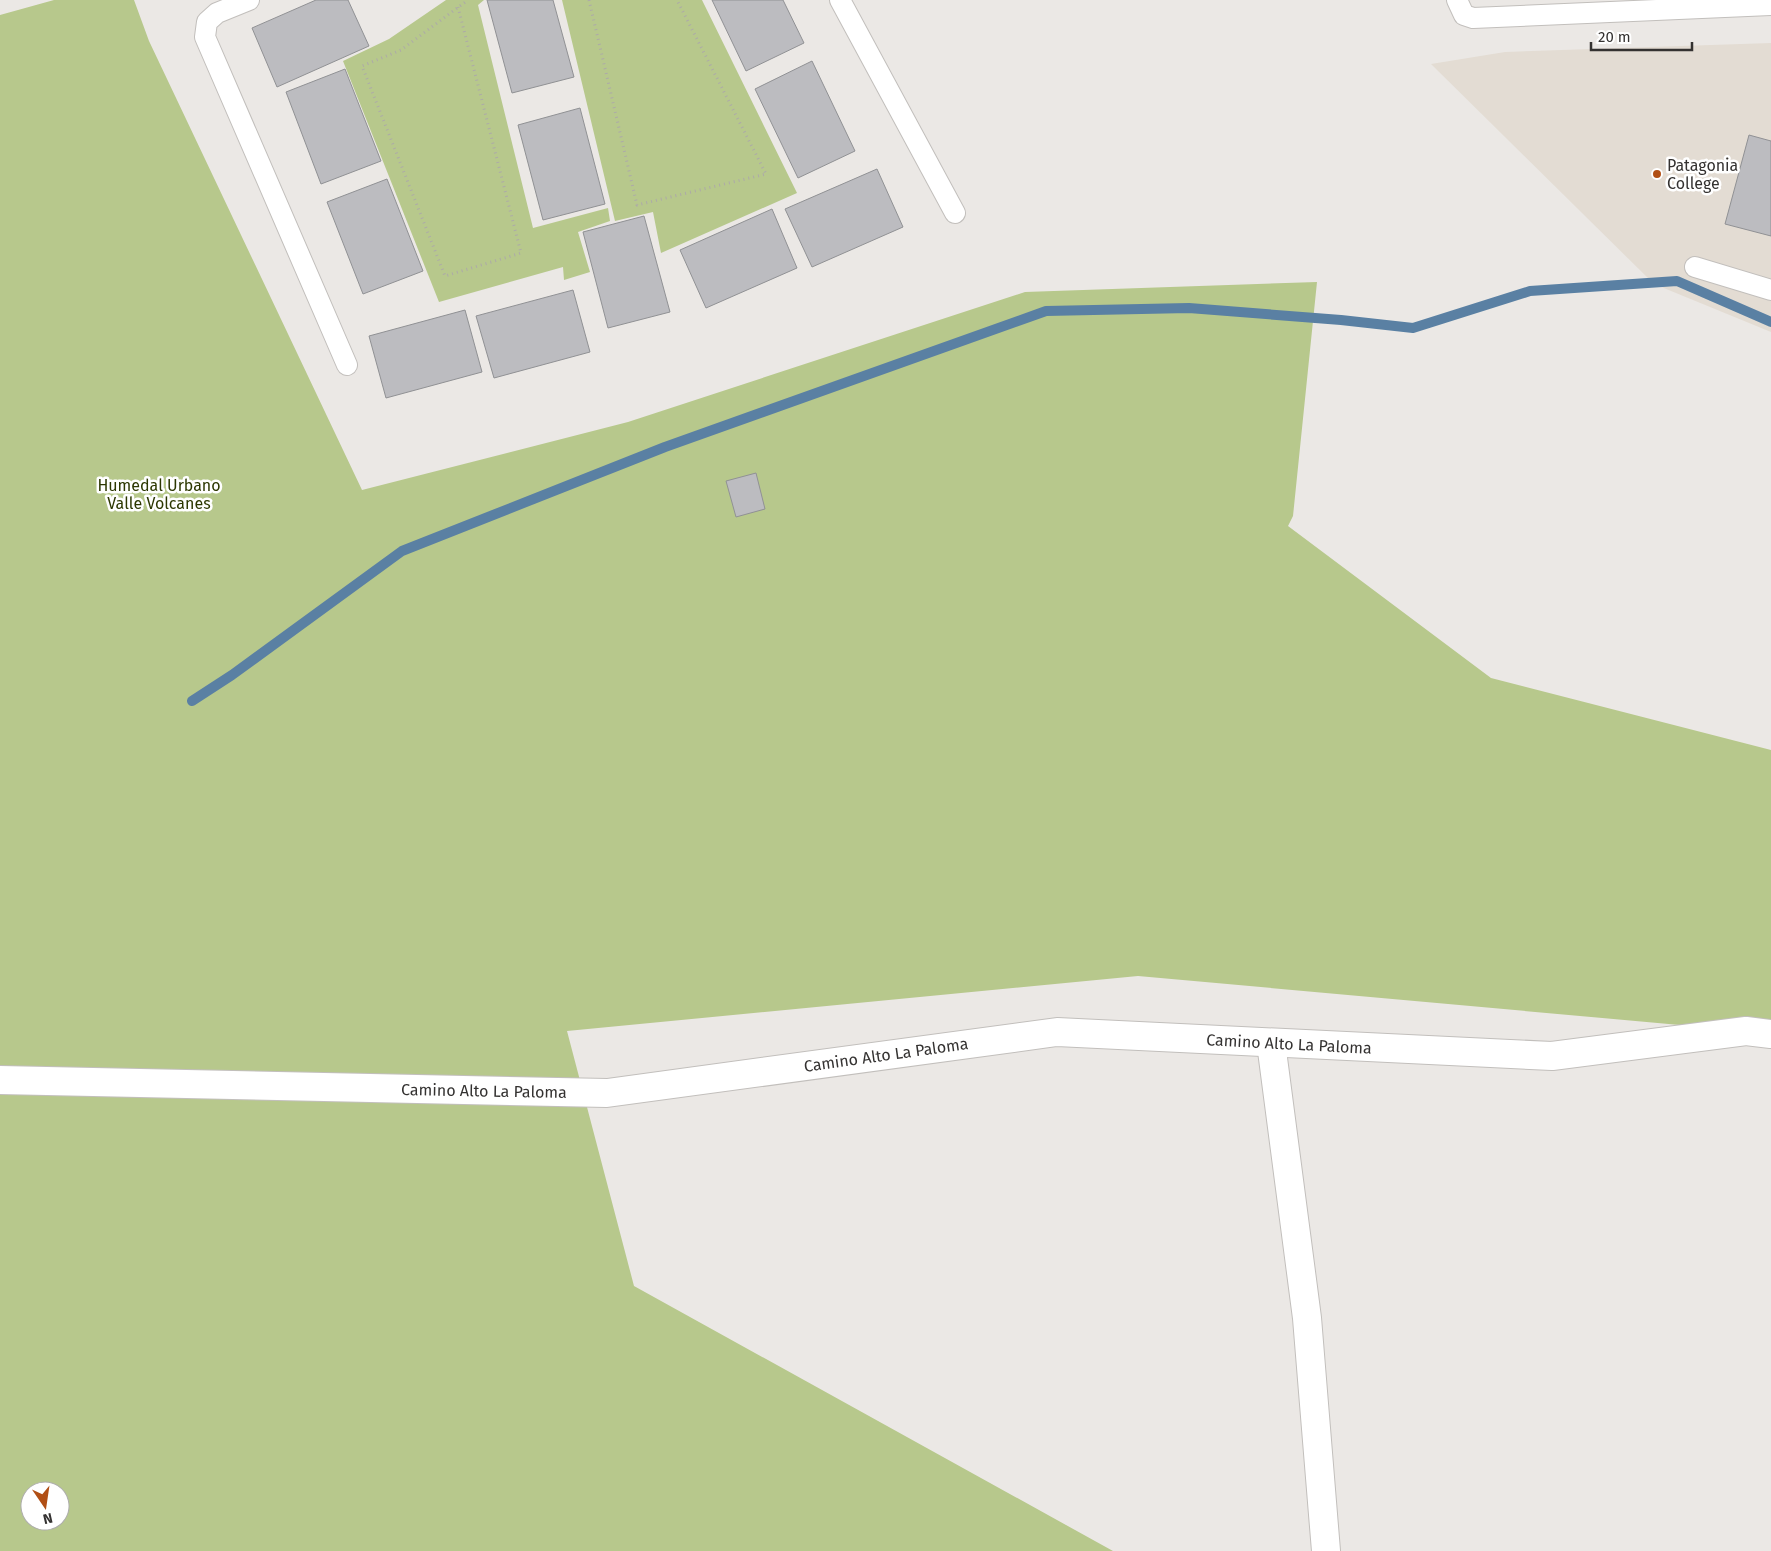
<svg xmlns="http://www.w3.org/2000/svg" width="1771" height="1551" viewBox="0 0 1771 1551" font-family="'Fira Sans',sans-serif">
	<rect width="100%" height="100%" fill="#ebe8e5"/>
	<path fill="#e3dcd3" d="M1771,43v289l-117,-48 -223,-220 74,-12z"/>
	<g fill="#b7c88c" fill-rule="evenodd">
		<path d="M54,0h80l15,41 213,449 266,-68 397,-130 292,-10 -24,234 -5,10 203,152 280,72v281h-25l-608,-55 -571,55 67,255 479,265h-1113v-1536zM30,1491h30v30h-30z"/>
		<path d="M446,0h38l-6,5 55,223 75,-20 2,13 -32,11 12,40 -26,8 -1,-13 -124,35 -96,-241 46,-22z"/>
		<path d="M562,0h140l95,193 -136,60 -8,-41 -38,9z"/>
	</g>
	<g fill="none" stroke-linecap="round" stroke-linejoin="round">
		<path stroke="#5a80a3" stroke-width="10" d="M192,701l40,-26 170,-124 263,-104 381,-136 143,-3 152,12 72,8 117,-37 147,-10 94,41"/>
	</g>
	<g fill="#bcbcc0" stroke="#909194">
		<path d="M316,0h32l21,46 -92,41 -25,-59z"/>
		<path d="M487,0h66l21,77 -62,16z"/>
		<path d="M712,0h71l21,43 -58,28z"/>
		<path d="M812,61l43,90 -57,27 -43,-89z"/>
		<path d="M345,69l36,92 -60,23 -35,-92z"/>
		<path d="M580,108l25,96 -62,16 -25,-95z"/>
		<path d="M1749,135l22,6v95l-46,-12z"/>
		<path d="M877,169l26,58 -91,40 -27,-58z"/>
		<path d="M387,179l36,92 -60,23 -36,-92z"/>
		<path d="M772,209l25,59 -91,40 -26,-58z"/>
		<path d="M644,216l26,96 -62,16 -25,-96z"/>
		<path d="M573,290l17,62 -96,26 -18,-62z"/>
		<path d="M465,310l17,62 -96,26 -17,-62z"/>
		<path d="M756,473l9,36 -29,8 -10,-36z"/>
	</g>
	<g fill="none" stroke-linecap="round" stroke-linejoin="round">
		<g stroke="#c2bfbc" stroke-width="22">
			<g id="service">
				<path d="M249,0l-32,13 -10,9 -2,15 142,328"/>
				<path d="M840,0l115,213"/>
				<path d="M1457,0l7,15 9,3 298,-13"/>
				<path d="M1695,267l76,23"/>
			</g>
		</g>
		<g stroke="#c2bfbc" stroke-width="30">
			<g id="minor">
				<path d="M1271,1043l36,275 19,233"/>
				<path d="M0,1080l607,13 450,-61 495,24 194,-25 25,3"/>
			</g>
		</g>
		<g stroke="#adaaa8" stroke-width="3" stroke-dasharray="1 4" stroke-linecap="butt">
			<path d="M589,0l48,205 129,-31 -89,-174"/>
			<path d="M458,7l63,246 -76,23 -83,-210 39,-16 67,-50"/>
		</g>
		<use href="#service" stroke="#fff" stroke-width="20"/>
		<use href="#minor" stroke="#fff" stroke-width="28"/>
	</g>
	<circle fill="#b14f15" stroke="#fff" stroke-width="2" cx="1657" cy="174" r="5"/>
	<g text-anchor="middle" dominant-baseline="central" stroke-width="5" stroke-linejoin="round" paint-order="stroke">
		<g font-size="16" fill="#343231" stroke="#fff" text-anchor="start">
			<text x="1667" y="165">Patagonia<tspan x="1667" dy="18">College</tspan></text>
		</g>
		<g font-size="16" fill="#2c3701" stroke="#fff">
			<text x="159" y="485">Humedal Urbano<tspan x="159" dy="18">Valle Volcanes</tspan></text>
		</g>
		<g font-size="16" fill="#343231" stroke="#fff">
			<text transform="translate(1289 1044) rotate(3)">Camino Alto La Paloma</text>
			<text transform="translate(886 1055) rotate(-8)">Camino Alto La Paloma</text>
			<text transform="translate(484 1091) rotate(1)">Camino Alto La Paloma</text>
		</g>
	</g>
	<g transform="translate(45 1506) rotate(167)"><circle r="24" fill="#ffffff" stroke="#aeadad"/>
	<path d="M0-4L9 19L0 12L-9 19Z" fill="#b14f15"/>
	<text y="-8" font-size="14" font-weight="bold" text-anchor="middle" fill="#343231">N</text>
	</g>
	<path d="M1591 42v8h101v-8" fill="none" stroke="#343231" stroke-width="2.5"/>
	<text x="1598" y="42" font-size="15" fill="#343231" stroke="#ffffff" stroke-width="4" paint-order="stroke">20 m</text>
</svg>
